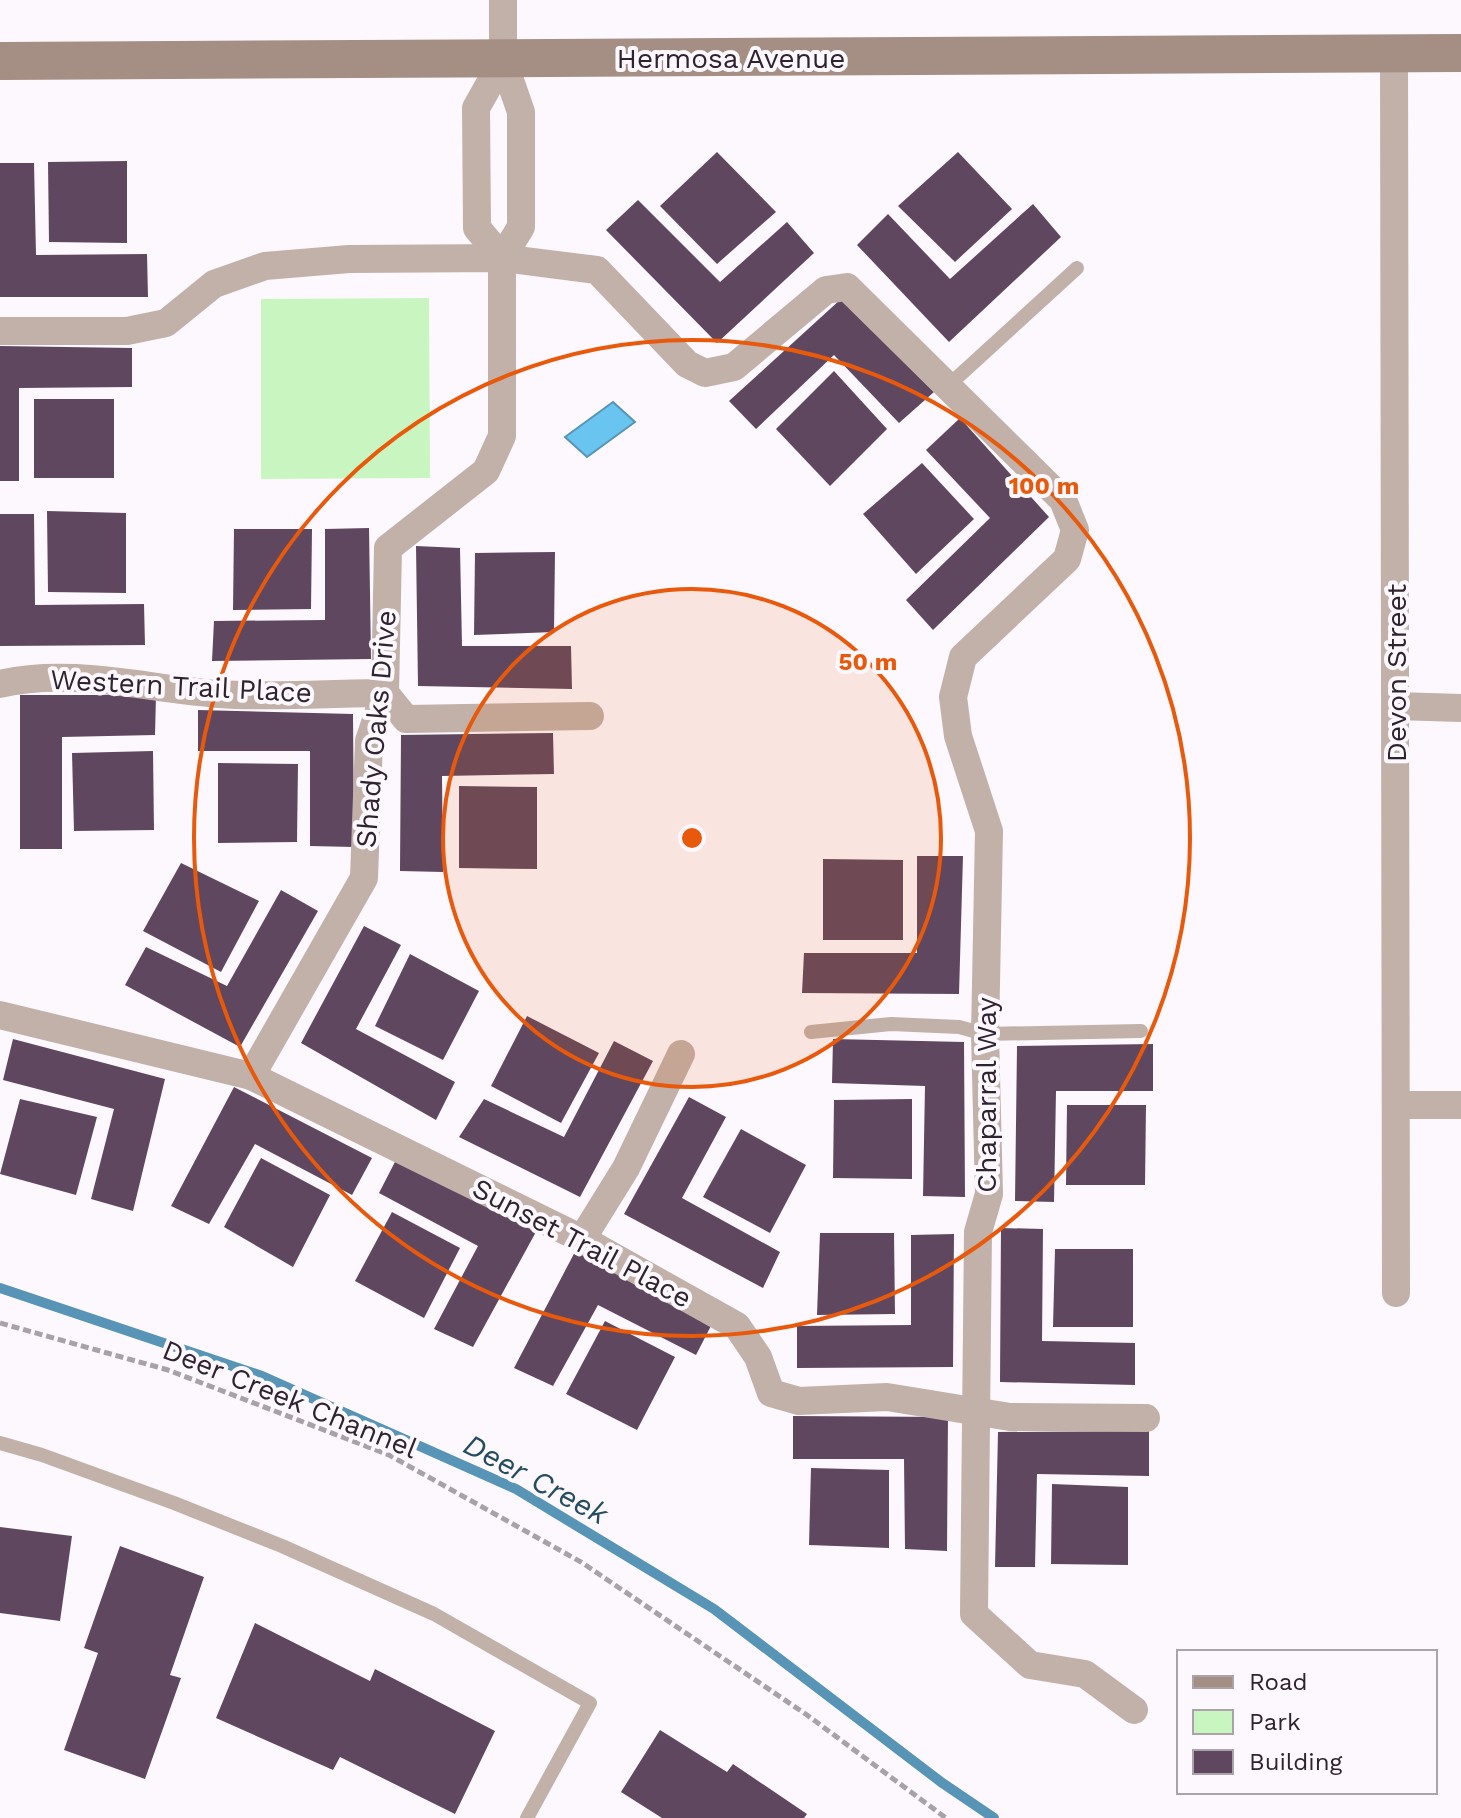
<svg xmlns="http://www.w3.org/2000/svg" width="1461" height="1818" viewBox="0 0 1461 1818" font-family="'Work Sans',sans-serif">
	<rect width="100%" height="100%" fill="#fdf8fd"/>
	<path fill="#c9f6c0" d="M429,298l1,180 -169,1v-180z"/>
	<path fill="#69c4f0" stroke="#5794b6" stroke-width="2" d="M613,402l22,20 -48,35 -22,-20z"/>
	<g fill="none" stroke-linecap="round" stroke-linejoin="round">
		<path stroke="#5794b6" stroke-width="10" d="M0,1288l262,88 254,113 198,120 227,173 53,36"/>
	</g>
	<g fill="#5f485f">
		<path d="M717,152l59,60 -59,52 -57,-58z"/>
		<path d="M958,152l54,57 -57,53 -57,-56z"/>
		<path d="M127,161v82l-78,-1 -1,-80z"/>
		<path d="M0,163h34l2,92 111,-1 1,43h-148z"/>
		<path d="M638,200l82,82 67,-60 27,31 -97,90 -111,-113z"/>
		<path d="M1033,204l28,33 -112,105 -92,-97 31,-31 62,65z"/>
		<path d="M841,299l93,93 -35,31 -65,-68 -78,74 -27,-28z"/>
		<path d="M0,346l132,2v39l-113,1v93h-19z"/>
		<path d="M834,371l53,58 -57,57 -54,-57z"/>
		<rect x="34" y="399" width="80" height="79"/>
		<path d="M960,418l89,99 -116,113 -27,-30 84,-82 -64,-68z"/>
		<path d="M922,463l52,56 -58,55 -53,-60z"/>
		<path d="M47,511l79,2v80l-78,-1z"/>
		<path d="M0,514h34l1,91 109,-1 1,41 -145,1z"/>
		<path d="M369,528l2,131 -159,2 2,-40 111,-1v-91z"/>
		<path d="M234,529h78l-1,80 -78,1z"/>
		<path d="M416,546l44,2 2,98h109l1,43 -154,-3z"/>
		<path d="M555,552l-1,80 -80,3 1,-82z"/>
		<path d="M20,695h136l-1,40 -93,2v112h-42z"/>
		<path d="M198,710l155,4 1,133 -44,-1v-95h-112z"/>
		<path d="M553,733l1,41 -112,2 1,96 -43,-1 1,-136z"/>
		<path d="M153,751l1,79 -80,1 -2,-78z"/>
		<path d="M218,763l80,1 -1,78 -79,1z"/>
		<path d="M459,786l78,1v82l-78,-1z"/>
		<path d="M917,856h46l-4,138 -157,-1 2,-40h113z"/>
		<path d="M823,859l80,1v80h-80z"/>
		<path d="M181,863l78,38 -38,71 -78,-41z"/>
		<path d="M281,890l37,21 -78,136 -115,-62 21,-38 81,39z"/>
		<path d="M364,926l37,19 -45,84 99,53 -19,38 -135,-77z"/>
		<path d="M410,954l69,37 -36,69 -68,-34z"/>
		<path d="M527,1016l72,37 -38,70 -70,-37z"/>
		<path d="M13,1039l152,40 -32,132 -42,-12 23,-90 -111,-29z"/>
		<path d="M833,1039l131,3 1,155 -42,-1 2,-110 -93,-3z"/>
		<path d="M614,1041l39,20 -73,136 -121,-60 25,-38 80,38z"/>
		<path d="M1153,1044v47h-97l-2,111 -39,-1 2,-155z"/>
		<path d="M234,1087l138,71 -20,37 -97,-51 -46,80 -38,-18z"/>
		<path d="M689,1097l37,20 -44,81 98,54 -17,36 -139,-74z"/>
		<path d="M20,1099l77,18 -21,78 -76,-21z"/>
		<path d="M912,1099v80l-79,-1 1,-78z"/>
		<path d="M1067,1105h79l-1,80h-79z"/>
		<path d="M741,1129l65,36 -36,68 -67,-36z"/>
		<path d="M398,1156l139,74 -64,117 -39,-18 44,-83 -99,-53z"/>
		<path d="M261,1158l69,37 -37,72 -69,-40z"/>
		<path d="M392,1212l68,36 -36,70 -69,-37z"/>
		<path d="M1001,1228l42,1 -1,112 93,2v42l-135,-3z"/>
		<path d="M820,1233h74l1,81 -78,1z"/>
		<path d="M954,1234l-1,133 -156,1v-42l114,-1v-90z"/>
		<path d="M577,1248l137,72 -18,35 -98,-50 -45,81 -39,-18z"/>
		<path d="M1055,1249h78v78h-80z"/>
		<path d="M605,1321l70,36 -38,73 -71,-36z"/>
		<path d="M793,1416l155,1 -1,134 -42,-2 -1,-90h-111z"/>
		<path d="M1149,1431v45l-112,-2 -2,93h-40l3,-135z"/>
		<path d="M811,1468l78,2v78l-80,-3z"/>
		<path d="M1052,1484l76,3v78l-77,-1z"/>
		<path d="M0,1527l72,9 -12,85 -60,-8z"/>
		<path d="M120,1546l84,31 -34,98 11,3 -36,101 -81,-29 34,-97 -14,-5z"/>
		<path d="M255,1623l115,58 5,-12 120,62 -40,83 -115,-57 -7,13 -117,-52z"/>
		<path d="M660,1730l67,42 6,-8 74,50 -3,4h-142l-41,-26z"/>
	</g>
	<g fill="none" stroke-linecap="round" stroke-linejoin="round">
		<path stroke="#a9a1a9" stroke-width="5" stroke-dasharray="8 4" stroke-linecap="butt" d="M0,1323l168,47 221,85 192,107 226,153 139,103"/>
		<g stroke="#c1b1a9" stroke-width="14">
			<path d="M949,385l128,-117"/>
			<path d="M811,1032l80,-8 68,3 26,7 156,-3"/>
			<path d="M0,1443l42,12 132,48 108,43 152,68 156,89 -63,115"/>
		</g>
		<g stroke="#c1b1a9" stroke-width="28">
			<path d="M1394,53l2,1240"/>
			<path d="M502,258l-25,-30 -1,-120 27,-48"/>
			<path d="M0,331h127l39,-8 48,-39 51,-18 84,-7 153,-1 95,12 90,94 18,9 29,-6 92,-77 21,-3 216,213 12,30 -8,29 -104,98 -10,40 5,39 31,95 -4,203 4,160 -11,38 -4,382 56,51 55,9 49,36"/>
			<path d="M0,684c70,-17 148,5 219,10 55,4 111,-1 166,-1l21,26 184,-3"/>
			<path d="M1396,706l65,2"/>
			<path d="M0,1015l251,61 327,161 159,89 21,31 13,36 28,8 88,-4 123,20 136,1"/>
			<path d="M251,1076l113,-198 5,-137 16,-48 3,-145 98,-77 16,-35v-178l19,-31v-115l-18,-52v-60"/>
			<path d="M1398,1105h63"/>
			<path d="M582,1239l44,-71 55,-114"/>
		</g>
		<path stroke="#a58e83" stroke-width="38" d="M0,61l1461,-8"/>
	</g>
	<circle cx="692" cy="838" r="249" fill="#e8590c" fill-opacity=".12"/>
	<g fill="none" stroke="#e8590c" stroke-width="4">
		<circle cx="692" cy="838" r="249"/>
		<circle cx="692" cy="838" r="498"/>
	</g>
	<g text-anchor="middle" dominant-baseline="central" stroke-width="8" stroke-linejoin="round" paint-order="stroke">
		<g font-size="28" fill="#2e232e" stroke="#fdf8fd">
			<text x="731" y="58">Hermosa Avenue</text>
			<text transform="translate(1396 673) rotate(-90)">Devon Street</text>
			<text transform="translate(181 686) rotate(3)">Western Trail Place</text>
			<text transform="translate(376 729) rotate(-85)">Shady Oaks Drive</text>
			<text transform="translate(986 1095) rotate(-90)">Chaparral Way</text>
			<text transform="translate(582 1243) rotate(28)">Sunset Trail Place</text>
			<text transform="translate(290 1399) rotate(22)">Deer Creek Channel</text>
		</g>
		<g font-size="30" font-style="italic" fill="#254d60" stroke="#fdf8fd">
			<text transform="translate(536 1479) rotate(28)">Deer Creek</text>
		</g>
	</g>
	<circle cx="692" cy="838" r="12" fill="#e8590c" stroke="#fdf8fd" stroke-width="4"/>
	<g font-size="24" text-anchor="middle" font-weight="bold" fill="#e8590c" stroke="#fdf8fd" stroke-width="8" stroke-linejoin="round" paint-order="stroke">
		<text x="1044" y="494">100 m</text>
		<text x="868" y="670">50 m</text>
	</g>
	<rect x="1177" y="1650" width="260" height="144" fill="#fdf8fd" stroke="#aaa3aa" stroke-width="2"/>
	<rect x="1193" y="1676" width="40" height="12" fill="#a58e83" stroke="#aaa3aa" stroke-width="2"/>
	<text x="1249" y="1690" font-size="24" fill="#2e232e">Road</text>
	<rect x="1193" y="1710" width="40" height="24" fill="#c9f6c0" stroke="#aaa3aa" stroke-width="2"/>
	<text x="1249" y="1730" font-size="24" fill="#2e232e">Park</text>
	<rect x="1193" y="1750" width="40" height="24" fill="#5f485f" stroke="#aaa3aa" stroke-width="2"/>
	<text x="1249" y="1770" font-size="24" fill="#2e232e">Building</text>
</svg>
